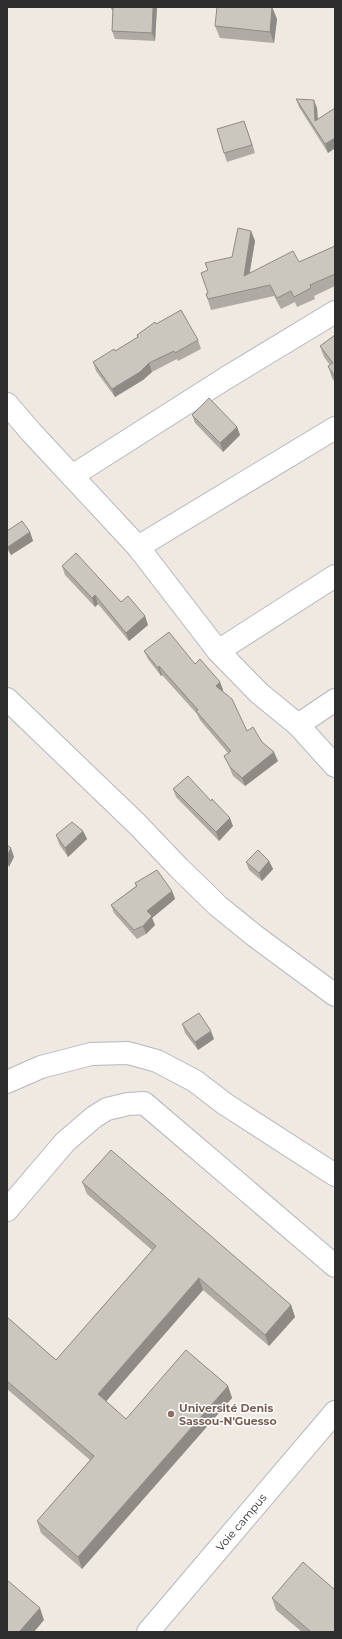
<svg xmlns="http://www.w3.org/2000/svg" width="342" height="1639" viewBox="0 0 342 1639" font-family="Montserrat,sans-serif">
	<rect width="100%" height="100%" fill="#efe9e1"/>
	<g fill="none" stroke-linecap="round" stroke-linejoin="round">
		<g stroke="#b4b7c1" stroke-width="24">
			<g id="minor">
				<path d="M7,404l24,28 107,115 80,104 41,42 39,32 37,41"/>
				<path d="M72,476l154,-98 109,-66"/>
				<path d="M138,547l197,-119"/>
				<path d="M218,651l117,-75"/>
				<path d="M7,699l130,125 42,44 39,38 37,30 80,59"/>
				<path d="M298,725l37,-25"/>
				<path d="M7,1082l34,-15 50,-13 37,-1 29,8 38,20 30,23 110,71"/>
				<path d="M7,1210l58,-68 29,-25 13,-8 21,-5 16,-1 191,163"/>
				<path id="s1" d="M148,1632l187,-220"/>
			</g>
		</g>
		<use href="#minor" stroke="#fff" stroke-width="22"/>
	</g>
	<g fill="#afaba4">
		<path d="M157,7l-2,34 -40,-2 -3,-8 1,-19 -2,-4z"/>
		<path d="M272,7l5,12 -3,24 -54,-5 -5,-12z"/>
		<path d="M296,99l21,9 1,11 17,-11v40l-7,5 -29,-46z"/>
		<path d="M247,129l8,24 -28,9 -3,-9z"/>
		<path d="M251,231l4,10 -5,31 49,-10 36,-16v40l-21,10 1,3 -18,8 -2,-5 -14,7 -7,-13 -63,14 -5,-16 2,-1v-23l24,-13z"/>
		<path d="M156,324l42,16 3,9 -23,12 -1,-2 -25,13 -9,8 -28,17 -19,-26 -3,-9 22,-11 23,-14 -1,-2z"/>
		<path d="M335,335v47l-3,-4 -4,-12 2,-1 -6,-8 -4,-11z"/>
		<path d="M192,415l45,12 3,8 -17,17 -28,-29z"/>
		<path d="M7,531l23,1 3,9 -22,14 -4,-6z"/>
		<path d="M62,566l83,50 3,9 -19,16 -31,-37 -3,3 -30,-32z"/>
		<path d="M144,651l51,13 25,18 3,8v1l24,40 15,11 16,19 -33,25 -12,-10 -5,-12 -4,-8 4,-3 -28,-33 -3,-6 -35,-39 -1,1 -13,-17z"/>
		<path d="M173,789l60,37 -14,15 -43,-44z"/>
		<path d="M83,831l4,8 -19,18 -9,-13 -3,-9z"/>
		<path d="M269,861l4,8 -11,12 -13,-11 -3,-8z"/>
		<path d="M135,883l37,8 3,8 -23,19 3,7 -9,9 -9,5 -23,-26 -3,-8 25,-19z"/>
		<path d="M182,1024l32,15 -16,11 -13,-17z"/>
		<path d="M82,1182l209,123 4,12 -26,29 -66,-56 -97,111 20,18 102,-33 4,12 -150,171 -41,-36 -4,-12 53,-61 -83,-71v-72l49,43 96,-110 -65,-56z"/>
		<path d="M272,1598l63,34h-33l-26,-22z"/>
	</g>
	<g fill="#8e8b86">
		<path d="M153,7h4l-2,34 -3,-8z"/>
		<path d="M272,7l5,12 -3,24 -4,-11z"/>
		<path d="M314,100l3,8 1,21 -3,-8z"/>
		<path d="M244,121l3,8 8,24 -3,-8z"/>
		<path d="M335,138v10l-7,5 -3,-9z"/>
		<path d="M251,231l4,10 -8,45 -3,-10z"/>
		<path d="M149,363l3,9 -9,8 -28,17 -3,-8z"/>
		<path d="M237,427l3,8 -17,17 -3,-9z"/>
		<path d="M30,532l3,9 -22,14 -3,-8z"/>
		<path d="M95,595l3,9 -3,3 -3,-9z"/>
		<path d="M145,616l3,9 -19,16 -3,-8z"/>
		<path d="M159,666l3,9 -1,1 -3,-8z"/>
		<path d="M220,682l3,8 -4,4 -3,-8z"/>
		<path d="M274,752l4,9 -33,25 -3,-8z"/>
		<path d="M230,818l3,8 -14,15 -3,-9z"/>
		<path d="M83,831l4,8 -19,18 -3,-9z"/>
		<path d="M11,848l3,9 -5,10 -2,-5v-6z"/>
		<path d="M269,861l4,8 -11,12 -3,-8z"/>
		<path d="M172,891l3,8 -23,19 3,7 -9,9 -3,-8 4,-15z"/>
		<path d="M211,1031l3,8 -16,11 -3,-8z"/>
		<path d="M199,1278l4,12 -101,116 -4,-12z"/>
		<path d="M291,1305l4,12 -26,29 -4,-11z"/>
		<path d="M228,1386l4,12 -150,171 -4,-12z"/>
		<path d="M40,1608l4,12 -10,12h-15z"/>
	</g>
	<g fill="#cbc7bf" stroke="#8e8b86">
		<path d="M111,7h42l-1,26 -40,-2 1,-23h-2z"/>
		<path d="M217,7h55l-2,25 -55,-6z"/>
		<path d="M296,99l18,1 1,21 20,-13v30l-10,6z"/>
		<path d="M244,121l8,24 -28,8 -7,-24z"/>
		<path d="M238,228l13,3 -7,45 49,-25 6,11 36,-16v28l-25,11 1,3 -17,9 -3,-6 -14,7 -7,-13 -62,14 -2,-5 2,-1 -7,-20 7,-3 -3,-7 27,-6z"/>
		<path d="M181,310l17,30 -23,13 -1,-2 -25,12 -9,9 -28,17 -19,-27 21,-13 1,2 23,-14 -1,-2 18,-13 1,2z"/>
		<path d="M335,335v42l-7,-11 5,-3 -13,-17z"/>
		<path d="M209,398l28,29 -17,16 -28,-28z"/>
		<path d="M22,521l8,11 -22,15 -1,-2v-14z"/>
		<path d="M76,553l45,49 7,-6 17,20 -19,17 -31,-38 -3,3 -30,-32z"/>
		<path d="M169,632l26,32 5,-5 20,23 -4,4 16,13 15,32 6,-4 9,15 12,10 -32,26 -12,-11 -6,-11 7,-5 -35,-40 2,-1 -39,-44 -1,2 -14,-17z"/>
		<path d="M188,776l23,25 1,-2 18,19 -14,14 -43,-43z"/>
		<path d="M72,822l11,9 -18,17 -9,-13z"/>
		<path d="M7,845l4,3 -4,8z"/>
		<path d="M258,850l11,11 -10,12 -13,-11z"/>
		<path d="M157,870l15,21 -25,20 5,5 -9,10 -9,4 -23,-25 26,-19 -2,-3z"/>
		<path d="M199,1013l12,18 -16,11 -13,-18z"/>
		<path d="M111,1150l180,155 -26,30 -66,-57 -101,116 28,25 60,-69 42,36 -150,171 -41,-36 57,-65 -87,-75v-64l49,43 100,-114 -74,-64z"/>
		<path d="M303,1562l32,28v42h-24l-39,-34z"/>
		<path d="M7,1580l33,28 -21,24h-12z"/>
	</g>
	<circle fill="#8d6e63" stroke="#fff" stroke-width="1.5" cx="171" cy="1414" r="4"/>
	<g text-anchor="middle" dominant-baseline="central" stroke-width="3" stroke-linejoin="round" paint-order="stroke">
		<g font-size="11" font-weight="bold" fill="#785e54" stroke="#fff" text-anchor="start">
			<text x="179" y="1408">Université Denis<tspan x="179" dy="13">Sassou-N'Guesso</tspan></text>
		</g>
		<g font-size="11" fill="#2e2e2e" stroke="#fff">
			<text stroke="none"><textPath href="#s1" startOffset="144">Voie campus</textPath></text>
		</g>
	</g>
	<rect width="342" height="1639" fill="none" stroke="#2e2e2e" stroke-width="16"/>
</svg>
